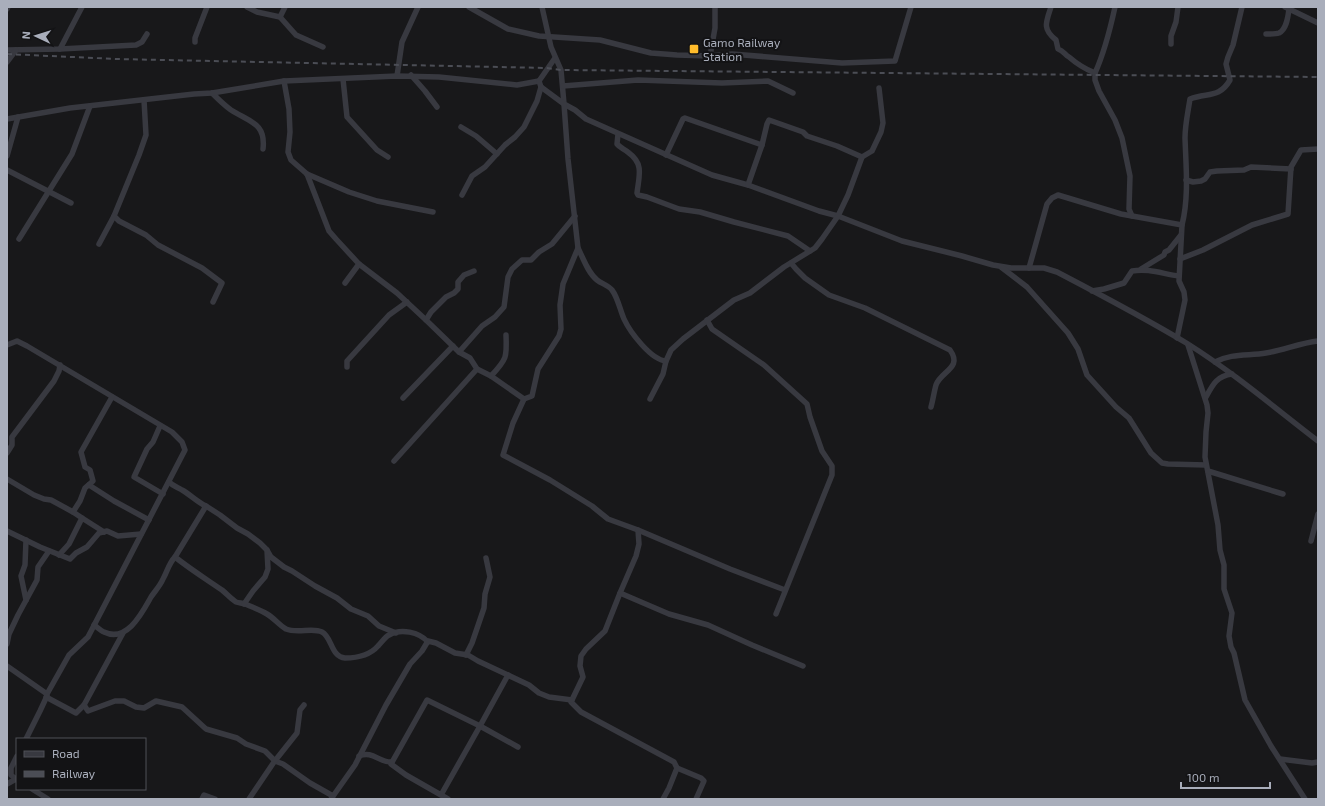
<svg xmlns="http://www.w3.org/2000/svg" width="1325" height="806" viewBox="0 0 1325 806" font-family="'Exo 2',sans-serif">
	<rect width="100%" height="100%" fill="#18181a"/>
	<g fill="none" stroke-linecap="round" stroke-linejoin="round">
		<g stroke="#383940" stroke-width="5.5">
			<path d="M247,7l10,5 23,5 16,18 27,12"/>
			<path d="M469,7l39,22 31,7 61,4 51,13 26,2 33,1 22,-2 110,9 53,-2 16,-54"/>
			<path d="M542,7l9,40 10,23 3,34 11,6 11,9 126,56 36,10 71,26 19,5 64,25 60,15 31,9 18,3h33l13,4c44,23 88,46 131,72 46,29 87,64 130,97"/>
			<path d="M1051,7c-5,15 -9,22 5,33l2,9c6,2 6,5 11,8 8,7 16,12 26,16v7l4,11 16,29 7,18 8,38 -1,33 3,7"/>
			<path d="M1285,7l33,16"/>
			<path d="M7,9l1,-2"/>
			<path d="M280,17l5,-10"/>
			<path d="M1266,34c4,0 10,0 13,-1 8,-4 9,-17 10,-24"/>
			<path d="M195,42v-4l12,-31"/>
			<path d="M1171,44v-8l5,-14 2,-15"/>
			<path d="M60,49l76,-4 6,-3 5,-8"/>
			<path d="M7,50l53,-1 22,-42"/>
			<path d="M710,56l5,-28v-21"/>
			<path d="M7,62l9,-12"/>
			<path d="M1095,73c10,-22 15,-43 20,-66"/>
			<path d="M411,75l14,16 12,16"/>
			<path d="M397,76l5,-34 16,-35"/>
			<path d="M343,79l4,38 30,33 11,7"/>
			<path d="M284,81l5,28 1,23 -2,20 3,8 16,14 22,57 7,8 23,25 38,29 29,27 33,32 11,6 7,11 14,7 33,23 -11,24 -10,32 47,25 42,26 16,13 30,11 92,39 55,21"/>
			<path d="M563,86l75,-6 84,3 46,-2 25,12"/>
			<path d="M212,93c6,6 12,12 19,17 19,12 35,13 32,39"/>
			<path d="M144,100l2,35 -7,20 -25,61 5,5 27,14 12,10 44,23 20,15 -9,19"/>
			<path d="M7,119l63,-11 124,-14 18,-1 72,-12 113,-5 42,1 78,8 22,-4"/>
			<path d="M461,127l15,9 21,18"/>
			<path d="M618,134l-1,10c3,4 8,5 12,9 15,11 10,23 8,40l1,2 9,2 32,12 21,3 34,10 54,14 22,15"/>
			<path d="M666,155l17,-36 2,-1 77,27"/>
			<path d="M7,156l11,-39"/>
			<path d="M7,170l64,33"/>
			<path d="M307,174l42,18 28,9 56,11"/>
			<path d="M1186,180l7,2 8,-1 4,-2 5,-7 7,-1 27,-1 7,-3 40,2"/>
			<path d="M748,185l14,-40 5,-21 2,-4 34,12 4,4 30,10 25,11"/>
			<path d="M462,195l10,-19 13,-9 20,-22 10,-8 9,-10 13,-26 4,-14"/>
			<path d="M1182,225c7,-28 4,-58 3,-87 0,-13 3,-26 5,-39 17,-7 29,0 40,-19l-4,-16 2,-7 5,-12 9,-38"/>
			<path d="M19,239l53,-85 18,-48"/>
			<path d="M99,244l15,-28"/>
			<path d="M578,248c5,10 10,25 19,32 5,4 11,5 15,10 6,8 8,20 12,29 6,13 27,41 42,42l5,-11 12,-11 51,-39 16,-7 34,-26 31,-19 7,-9 16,-23 10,-21 14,-38 10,-6 9,-19 2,-9 -4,-35"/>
			<path d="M1180,259l23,-9 49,-25 36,-11 3,-47 10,-17 17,-1"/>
			<path d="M791,263l5,6 9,9 24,17 36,13 85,42c13,18 -9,21 -14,35 -2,7 -3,15 -5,22"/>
			<path d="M1001,267l26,20 41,46 10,16 9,26 29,32 13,11 22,35 11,10 6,1 38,1"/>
			<path d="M1029,268l18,-64 5,-6 6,-3 63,19 61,11 -3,56 5,11 1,8 -8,38"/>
			<path d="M1141,269l23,-14 1,-3 4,-2 12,-15"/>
			<path d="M345,283l14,-19"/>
			<path d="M1092,291l12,-2 20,-6 8,-12c17,-3 31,3 47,5"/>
			<path d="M426,320l5,-8 15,-15 8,-4 4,-4v-7l6,-7 10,-4"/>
			<path d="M707,320l5,9 52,36 43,39 3,13 12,34 10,15v9l-56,139"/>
			<path d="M7,345l10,-4 10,5 145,86 10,10 3,8 -97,187 -19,18 -22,39 -40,-28"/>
			<path d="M1188,345l19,60 1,8 -2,19 -1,25 13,68 2,25 4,15v24l8,24 -3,23 2,11 3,6 11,47 26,46 34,53"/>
			<path d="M459,352l23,-26 13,-9 9,-10 4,-30 4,-8 10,-9h9l8,-8 13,-8 23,-28"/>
			<path d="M1215,362c16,-9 34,-6 51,-9 18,-3 34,-10 52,-12"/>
			<path d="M347,367v-6l42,-46 18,-13"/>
			<path d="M491,376c16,-17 16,-19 15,-41"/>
			<path d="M1206,397c7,-13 11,-21 26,-23"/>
			<path d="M403,398l50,-52"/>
			<path d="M524,399l8,-3 6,-27 21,-33 2,-7 -1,-24 3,-21 15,-36 -10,-89 -4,-55 -23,-17 -2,-6 16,-23"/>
			<path d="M650,399l13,-25 3,-13"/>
			<path d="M160,426l-7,16 -6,7 -13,28 29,17"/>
			<path d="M7,453l5,-8v-8l42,-56 5,-10 1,-6"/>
			<path d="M394,461l83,-92"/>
			<path d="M1208,471l75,23"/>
			<path d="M7,479l27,16 10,4 7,1 22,12"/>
			<path d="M169,482c4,4 8,5 13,8 9,5 15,12 24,16l-31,51c15,12 31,22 47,33 5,4 9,9 14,12 3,1 6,1 9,2 7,3 15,6 22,10 7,4 12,11 19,15 12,5 26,-2 36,3 10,5 9,25 23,26 12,0 25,-3 33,-12 3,-3 7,-9 11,-11 12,-7 30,-3 39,7"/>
			<path d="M89,485l25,16 35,19"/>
			<path d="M206,506l14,9 17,13 11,6 12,9 7,7 1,19 -3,8 -12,14 -9,13"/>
			<path d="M82,518l-9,-6 7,-11 5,-13 8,-7 -3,-11 -5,-3 -4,-15 31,-55"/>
			<path d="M638,530l1,14 -3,12 -16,37 -15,38 -19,18 -5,7 -1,10 3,11 -12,25 10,10 93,50 3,6 -8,20 -6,11"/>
			<path d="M7,531l33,16 30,12 6,-6 11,-6 12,-14 8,-2 11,5 23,-2"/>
			<path d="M1311,541l7,-27"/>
			<path d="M267,550l4,7 13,10 8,4 23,15 22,12 14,11 17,7 11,10 17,7"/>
			<path d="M59,555l10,-11 13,-26 22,14"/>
			<path d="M620,593l49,21 39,11 44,20 51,21"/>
			<path d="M26,600l-5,-24 4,-11 1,-25"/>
			<path d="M94,625c3,2 7,6 10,7 23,11 38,-19 47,-35 4,-6 9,-11 12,-18 4,-7 6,-16 12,-22"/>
			<path d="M7,644l2,-10 9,-19 19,-35 1,-13 11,-16"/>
			<path d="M466,655l6,-12 12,-35 1,-14 5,-17 -4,-19"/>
			<path d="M508,675l-28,51 38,21"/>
			<path d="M46,697l30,16 8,-8 39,-72"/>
			<path d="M84,705l4,6 27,-10h9l12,6 8,1 12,-7 26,6 24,22 31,9 9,6 19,7 10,10 8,3 27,19 23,13"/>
			<path d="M26,739l14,-28 7,-15"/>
			<path d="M17,756l-6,12v7l6,5"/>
			<path d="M359,756c14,-6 20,7 33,6"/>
			<path d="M1280,759l32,4 6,-1"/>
			<path d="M677,768l24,10 3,3 -8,18"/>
			<path d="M7,784l9,-5"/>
			<path d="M32,789l16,10"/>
			<path d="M441,795l39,-69 -53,-26 -36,64 15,11 42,24"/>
			<path d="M202,799l2,-4 11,4"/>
			<path d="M249,799l25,-37 23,-29 3,-23 4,-5"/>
			<path d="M331,799l24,-34 31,-60 24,-41 12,-13 6,-10 8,2 19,10 13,2 10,6 51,24 10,8 10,4 23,3"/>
		</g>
		<path stroke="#4b4d55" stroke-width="2" stroke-dasharray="5 4" stroke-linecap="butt" d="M7,54l109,5 431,9 14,2 757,7"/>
	</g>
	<rect fill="#ffbc2b" stroke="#131315" stroke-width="1.5" x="689" y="44" width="10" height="10" rx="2"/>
	<g text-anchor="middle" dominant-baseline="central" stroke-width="4" stroke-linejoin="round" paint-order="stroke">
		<g font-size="12" fill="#a9aebb" stroke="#131315" text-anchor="start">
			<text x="703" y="42">Gamo Railway<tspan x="703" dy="14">Station</tspan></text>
		</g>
	</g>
	<rect width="1325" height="806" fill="none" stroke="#a9aebb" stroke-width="16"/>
	<rect x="16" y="738" width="130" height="52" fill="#131315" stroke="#4f5157"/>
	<rect x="24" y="751" width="20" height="6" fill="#383940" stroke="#4f5157"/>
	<text x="52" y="758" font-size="12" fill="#a9aebb">Road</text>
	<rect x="24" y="771" width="20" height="6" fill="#4b4d55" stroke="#4f5157"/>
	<text x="52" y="778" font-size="12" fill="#a9aebb">Railway</text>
	<g transform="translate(36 36) rotate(274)" stroke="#131315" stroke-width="3" paint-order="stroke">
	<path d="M0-3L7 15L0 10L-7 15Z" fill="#a9aebb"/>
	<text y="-6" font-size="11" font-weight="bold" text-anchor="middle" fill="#a9aebb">N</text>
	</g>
	<path d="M1181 782v6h89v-6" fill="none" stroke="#a9aebb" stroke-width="2"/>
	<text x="1187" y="782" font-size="12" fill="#a9aebb" stroke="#131315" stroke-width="3" paint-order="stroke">100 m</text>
</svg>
